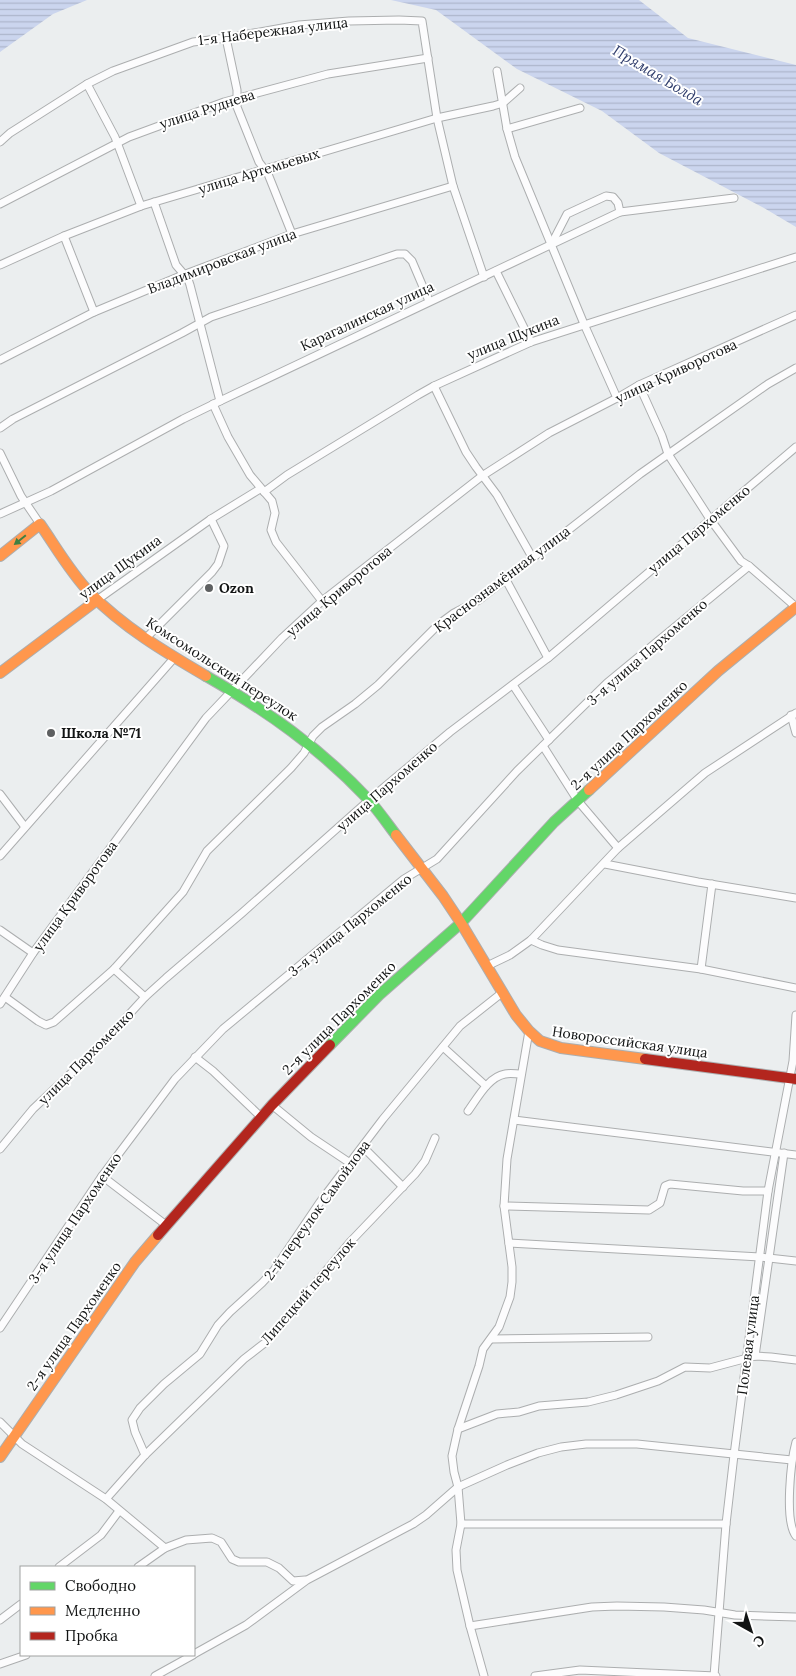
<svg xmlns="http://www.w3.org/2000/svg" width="796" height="1676" viewBox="0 0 796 1676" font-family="Lora,serif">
	<defs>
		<pattern id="water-rules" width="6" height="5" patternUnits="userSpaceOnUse" patternTransform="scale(1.25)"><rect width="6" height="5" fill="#cbd5ee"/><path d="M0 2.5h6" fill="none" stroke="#adb6cb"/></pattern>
	</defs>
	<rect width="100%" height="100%" fill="#ebeeef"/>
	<g fill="url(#water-rules)">
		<path d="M0,0h87l-34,14 -53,38z"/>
		<path d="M391,0h248l49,38 108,27v162l-32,-19 -105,-55 -57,-42 -85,-42 -81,-59z"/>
	</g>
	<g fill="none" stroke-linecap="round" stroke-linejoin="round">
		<g stroke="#acaeaf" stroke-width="9">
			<g id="street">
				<path d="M226,38l11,52v17l22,55 9,12 24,60"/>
				<path d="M497,71l10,58 8,28 69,167 33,74"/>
				<path d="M87,84l28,53 26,69"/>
				<path d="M507,129l73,-21"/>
				<path d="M0,142l10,-9 77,-49 26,-13 80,-29 33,-4 73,-13 50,-4 50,-1 23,1 15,97 16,68 31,91"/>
				<path d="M154,202l22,63 12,14 2,6 30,116"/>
				<path d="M0,204l129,-67 95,-35 104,-28 100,-16"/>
				<path d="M64,236l30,76"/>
				<path d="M551,245l16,-31 39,-18 7,1 5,6 2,9"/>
				<path d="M0,265l64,-29 77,-30 296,-88 56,-12 10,-3 17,-15"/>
				<path d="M496,271l35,71"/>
				<path d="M0,360l94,-48 89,-37 109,-41 161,-48"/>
				<path d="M639,385l23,51 6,18 42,65 31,42 8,5 47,41"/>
				<path d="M434,386l32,66 10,15 21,28 35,62"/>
				<path d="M213,404l15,33 22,38 22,26 3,12 -4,17 5,12 46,59"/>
				<path d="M0,428l13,-9 169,-86 29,-16 186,-63h8l7,7 17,40"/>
				<path d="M0,453l21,43 19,28"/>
				<path d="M264,492l23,-17 131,-80 16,-9 97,-44 265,-85"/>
				<path d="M0,514l51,-23 132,-72 37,-18 400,-189 114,-14"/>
				<path d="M505,578l43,80"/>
				<path d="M97,600l114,-81 49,-30"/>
				<path d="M146,638l66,-66 6,-8 6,-18 -13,-27"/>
				<path d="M513,685l36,55"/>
				<path d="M791,715l5,18"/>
				<path d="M543,746l35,55 40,47"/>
				<path d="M0,794l25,33"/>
				<path d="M0,856l175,-199"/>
				<path d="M605,864l93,18 98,16"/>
				<path d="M0,930l33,23"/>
				<path d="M531,940l11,5 16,5 143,19 95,19"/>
				<path d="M487,966l23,-11 21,-15 87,-92 87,-75 91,-60"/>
				<path d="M114,969l31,28"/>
				<path d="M701,969l11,-85"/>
				<path d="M5,997l33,24 8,4 8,-3 60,-53 69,-77 24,-41 84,-83 13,-15 9,-17 9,-9 33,-23 23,-19 61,-61 15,-11 25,-13 161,-126 128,-90 28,-16"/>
				<path d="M0,1004l33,-51 173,-235 76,-80 40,-37 160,-125 67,-43 68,-35 22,-13 157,-70"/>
				<path d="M443,1047l43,39"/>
				<path d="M195,1057l18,14 48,46"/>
				<path d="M272,1105l39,32 39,26"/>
				<path d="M468,1111c9,-12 20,-34 37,-37 5,-1 11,0 16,0"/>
				<path d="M514,1120l282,35"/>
				<path d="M363,1147l40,40"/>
				<path d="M0,1149l33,-40 68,-64 44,-48 21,-19 76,-65 127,-113 81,-68 98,-74 248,-211"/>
				<path d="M102,1176l64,49"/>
				<path d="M504,1206l145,4 11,-7 5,-17 5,-2 73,7h25"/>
				<path d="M509,1243l251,14 36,4"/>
				<path d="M0,1328l102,-152 73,-97 48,-50 181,-150 33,-20 80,-88 90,-88 142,-117"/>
				<path d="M491,1339l157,-2"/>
				<path d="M755,1356l29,-203"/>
				<path d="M0,1422l22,22 84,55 59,49"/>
				<path d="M458,1429l39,-15 22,-2 20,-6 49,-4 28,-7 42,-14 27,-14 25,1 45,-12 16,1 25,3"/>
				<path d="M796,1442c-5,18 -12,79 0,94"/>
				<path d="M145,1455l-10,-23 -3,-12 8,-12 24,-24 36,-30 18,-29 12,-13 32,-29 12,-13 46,-68 63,-83 77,-93 43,-34"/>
				<path d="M106,1499l39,-44 99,-96 22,-17 85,-101 64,-67 10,-13 10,-23"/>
				<path d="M461,1524h265"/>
				<path d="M59,1567l42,-32 18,-24"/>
				<path d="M138,1567l27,-19 21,-8 26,-2 9,4 11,17 7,3h28l12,6 14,13 12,-1"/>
				<path d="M0,1620l21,-16"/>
				<path d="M470,1626l122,-19 25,-1 47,1 40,3 31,5 61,2"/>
				<path d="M194,1654l52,-29 61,-45 106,-56 13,-9 32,-28 49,-22 31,-12 23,-6 25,-3h51l155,16"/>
				<path d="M0,1664l26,-9"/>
				<path d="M155,1676l38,-21"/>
				<path d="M484,1676l-14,-50 -13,-56 -1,-20 5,-26 -3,-37 -4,-15 -2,-16 6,-27 21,-63 4,-17 16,-22 11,-30 2,-15v-15l-8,-61 3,-47 22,-128"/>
				<path d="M535,1676l45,-6 136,6"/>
				<path d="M714,1676l12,-152 8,-69 34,-264 25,-130 3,-46"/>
			</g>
		</g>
		<g stroke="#acaeaf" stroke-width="12">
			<g id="fast">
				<path d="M206,676c61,35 113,71 162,123 10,11 19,24 28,36"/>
				<path d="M330,1045l49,-50 82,-72 93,-101 35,-32"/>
			</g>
		</g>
		<g stroke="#acaeaf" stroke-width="12">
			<g id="slow">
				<path d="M0,556l40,-32c16,23 30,48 50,69 33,34 75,59 116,83"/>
				<path d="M0,673l97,-73"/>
				<path d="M589,790l129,-119 78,-64"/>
				<path d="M396,835l47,61 18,27 55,92 13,16 11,10 21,7 84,11"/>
				<path d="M0,1457l135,-195 23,-27"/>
			</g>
		</g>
		<g stroke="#acaeaf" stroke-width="12">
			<g id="jam">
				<path d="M645,1059l151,20"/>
				<path d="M158,1235l114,-130 58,-60"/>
			</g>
		</g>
		<use href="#street" stroke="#fcfcfd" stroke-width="7"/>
		<use href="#fast" stroke="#63d668" stroke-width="10"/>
		<use href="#slow" stroke="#ff974d" stroke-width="10"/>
		<use href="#jam" stroke="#b3261e" stroke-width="10"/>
	</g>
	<defs><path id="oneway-solid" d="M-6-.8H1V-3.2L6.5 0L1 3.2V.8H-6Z" transform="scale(1.25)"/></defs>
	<use fill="#3f7f42" href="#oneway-solid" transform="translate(20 540) rotate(141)"/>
	<g fill="#5e6061" stroke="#fff" stroke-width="2">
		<circle cx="209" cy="588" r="5"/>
		<circle cx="51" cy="733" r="5"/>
	</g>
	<g text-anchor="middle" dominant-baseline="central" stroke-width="4" stroke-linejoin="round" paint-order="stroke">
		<g font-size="14" fill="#121414" stroke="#fff">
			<text transform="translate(273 31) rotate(-7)">1-я Набережная улица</text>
			<text transform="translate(207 109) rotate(-18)">улица Руднева</text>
			<text transform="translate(259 171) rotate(-17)">улица Артемьевых</text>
			<text transform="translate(222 261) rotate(-21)">Владимировская улица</text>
			<text transform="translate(367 316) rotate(-25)">Карагалинская улица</text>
			<text transform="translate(513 337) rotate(-22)">улица Щукина</text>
			<text transform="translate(676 371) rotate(-25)">улица Криворотова</text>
			<text transform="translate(699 529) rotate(-40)">улица Пархоменко</text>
			<text transform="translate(120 567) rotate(-36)">улица Щукина</text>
			<text transform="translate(502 579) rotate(-37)">Краснознамённая улица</text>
			<text transform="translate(339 591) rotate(-40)">улица Криворотова</text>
			<text transform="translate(647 652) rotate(-41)">3-я улица Пархоменко</text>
			<text transform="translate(222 669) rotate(33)">Комсомольский переулок</text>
			<text transform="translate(629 735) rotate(-43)">2-я улица Пархоменко</text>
			<text transform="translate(387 786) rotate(-41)">улица Пархоменко</text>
			<text transform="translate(75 896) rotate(-54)">улица Криворотова</text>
			<text transform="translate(350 925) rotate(-39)">3-я улица Пархоменко</text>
			<text transform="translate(339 1018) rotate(-45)">2-я улица Пархоменко</text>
			<text transform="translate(630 1042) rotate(8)">Новороссийская улица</text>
			<text transform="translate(86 1057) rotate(-45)">улица Пархоменко</text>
			<text transform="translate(317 1210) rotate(-54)">2-й переулок Самойлова</text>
			<text transform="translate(75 1218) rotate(-56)">3-я улица Пархоменко</text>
			<text transform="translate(308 1291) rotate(-49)">Липецкий переулок</text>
			<text transform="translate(74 1326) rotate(-55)">2-я улица Пархоменко</text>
			<text transform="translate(748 1345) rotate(-83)">Полевая улица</text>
		</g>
		<g font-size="14" font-weight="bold" fill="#121414" stroke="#fff" text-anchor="start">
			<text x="219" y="588">Ozon</text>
			<text x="61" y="733">Школа №71</text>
		</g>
		<g font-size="15" font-style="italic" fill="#2e3c6b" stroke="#fff">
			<text transform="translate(658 75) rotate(31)">Прямая Болда</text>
		</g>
	</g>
	<rect x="20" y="1566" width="175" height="90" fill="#ffffff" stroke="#a0a1a1"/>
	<rect x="30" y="1582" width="25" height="8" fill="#63d668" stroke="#a0a1a1"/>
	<text x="65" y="1591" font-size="15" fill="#121414">Свободно</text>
	<rect x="30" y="1607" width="25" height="8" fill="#ff974d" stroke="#a0a1a1"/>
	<text x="65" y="1616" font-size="15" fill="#121414">Медленно</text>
	<rect x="30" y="1632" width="25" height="8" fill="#b3261e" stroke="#a0a1a1"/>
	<text x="65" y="1641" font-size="15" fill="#121414">Пробка</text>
	<g transform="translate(751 1631) rotate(141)" stroke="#ffffff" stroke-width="4" paint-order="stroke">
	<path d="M0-4L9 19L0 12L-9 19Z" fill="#121414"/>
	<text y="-8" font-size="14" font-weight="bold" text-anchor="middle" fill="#121414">С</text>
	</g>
</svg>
